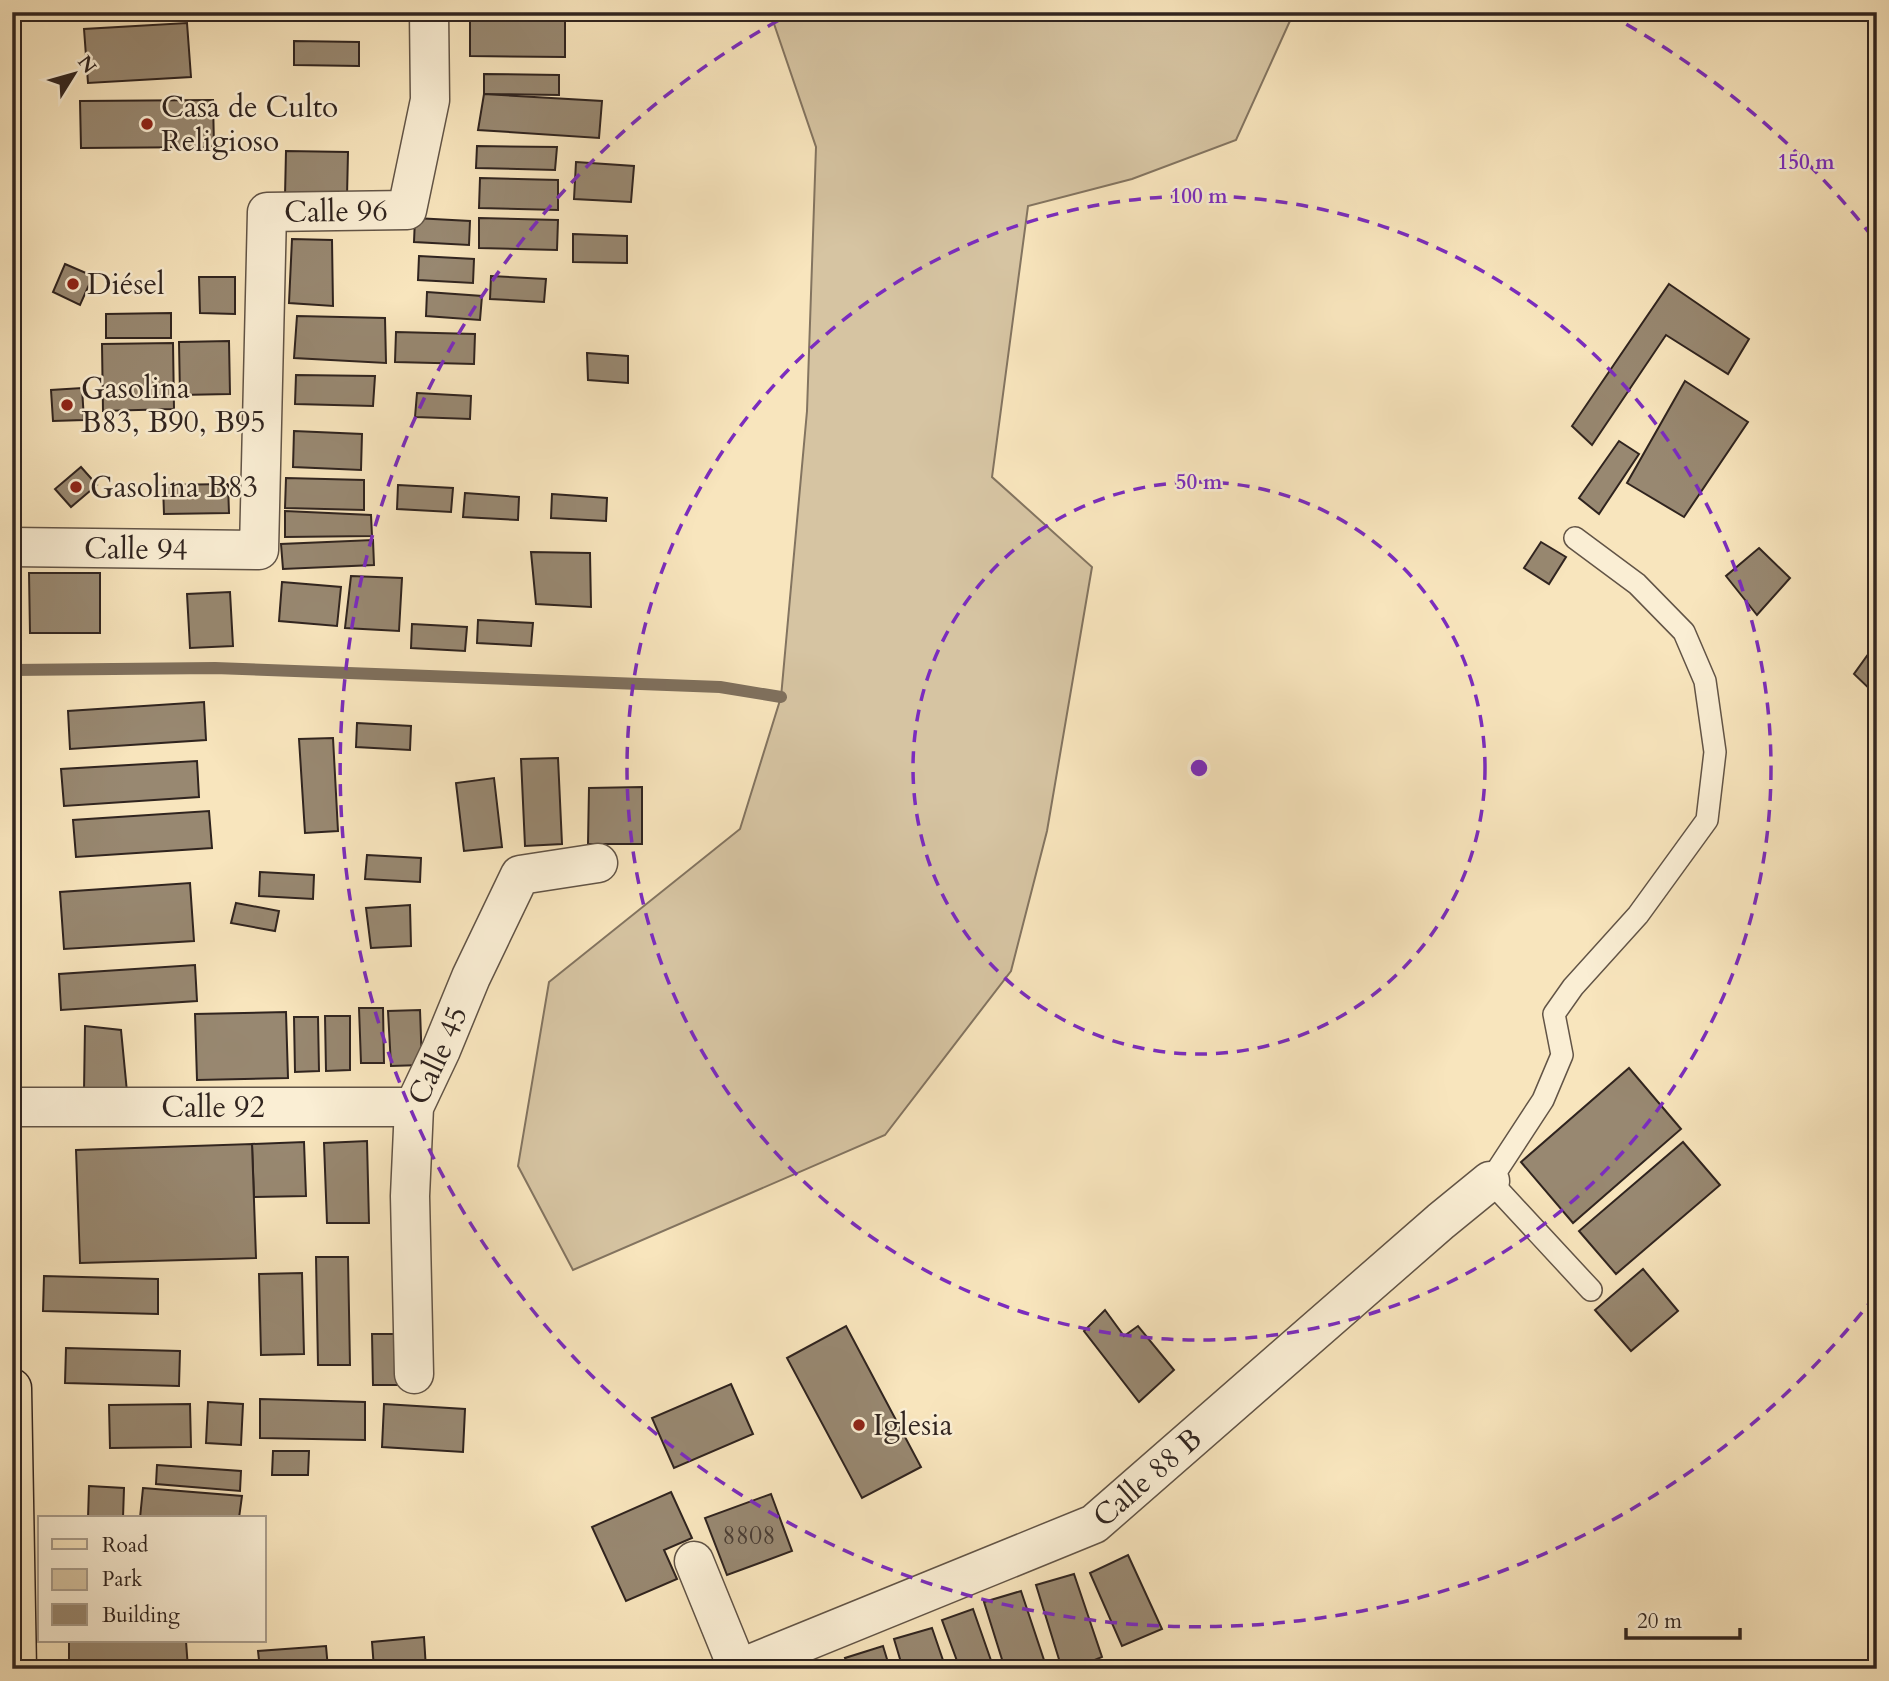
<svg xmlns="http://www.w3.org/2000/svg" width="1889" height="1681" viewBox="0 0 1889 1681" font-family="Cardo,serif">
	<rect width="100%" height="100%" fill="#f8e5bd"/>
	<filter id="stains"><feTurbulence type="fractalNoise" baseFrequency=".00286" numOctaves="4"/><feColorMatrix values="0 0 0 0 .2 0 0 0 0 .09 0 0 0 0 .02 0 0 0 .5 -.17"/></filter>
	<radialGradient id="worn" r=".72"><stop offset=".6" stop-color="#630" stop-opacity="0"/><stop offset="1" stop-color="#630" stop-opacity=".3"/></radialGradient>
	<path fill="#d6c4a2" stroke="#837460" stroke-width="2" d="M770,12h524l-58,128 -104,39 -104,27 -36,271 100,90 -45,264 -36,140 -126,164 -312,135 -55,-104 31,-184 191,-153 41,-132 26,-286 9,-264z"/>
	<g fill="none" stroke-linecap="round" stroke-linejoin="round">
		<path stroke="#7f705d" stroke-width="12" d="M12,670l203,-2 505,19 61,10"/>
	</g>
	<g fill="#988871" stroke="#30241f" stroke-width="2">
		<path d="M86,12h82v2l-82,4z"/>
		<path d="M470,15l95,2v40l-95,-1z"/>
		<path d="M187,23l4,54 -103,6 -4,-54z"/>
		<path d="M294,41l65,1v24l-65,-1z"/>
		<path d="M484,74l75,1v20l-75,-1z"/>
		<path d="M484,94l118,7 -3,37 -121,-8z"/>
		<path d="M213,100l1,47 -133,1 -1,-47z"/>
		<path d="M477,146l80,1 -2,23 -79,-2z"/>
		<path d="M286,151l62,1 -1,45 -62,-1z"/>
		<path d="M576,162l58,4 -3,36 -57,-3z"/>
		<path d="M480,178l78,2v30l-79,-2z"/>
		<path d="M415,218l55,3 -1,24 -55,-3z"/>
		<path d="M479,218l79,2 -1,30 -78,-2z"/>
		<path d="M573,234l54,2v27l-54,-1z"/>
		<path d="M292,239l40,1 1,66 -44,-3z"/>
		<path d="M419,256l55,3 -1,24 -55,-3z"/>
		<path d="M65,264l28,12 -13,29 -27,-13z"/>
		<path d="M491,276l55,3 -2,23 -54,-3z"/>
		<path d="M199,277h36v37l-35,-1z"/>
		<path d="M1669,284l80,55 -21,35 -62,-39 -74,110 -20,-19z"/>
		<path d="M427,292l55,4 -2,24 -54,-4z"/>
		<path d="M171,313v25h-65v-24z"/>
		<path d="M297,316l88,2 1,45 -92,-5z"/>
		<path d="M396,332l79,2 -1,30 -79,-2z"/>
		<path d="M229,341l1,53 -50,1 -1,-53z"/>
		<path d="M173,343l1,66 -71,2 -1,-67z"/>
		<path d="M587,353l41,3v27l-40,-3z"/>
		<path d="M296,375l79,1 -2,30 -78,-2z"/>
		<path d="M1685,381l63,41 -64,95 -57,-34z"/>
		<path d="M82,388l2,32 -31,1 -2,-31z"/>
		<path d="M417,393l54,3 -1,23 -55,-2z"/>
		<path d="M294,431l68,3 -1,36 -68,-3z"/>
		<path d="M1619,441l20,13 -40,60 -20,-16z"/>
		<path d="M81,467l16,18 -26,22 -16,-18z"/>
		<path d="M286,478l78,2v30l-79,-2z"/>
		<path d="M228,484l1,29 -65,1 -1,-29z"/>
		<path d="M398,485l55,3 -2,24 -54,-3z"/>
		<path d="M465,493l54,4 -1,23 -55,-3z"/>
		<path d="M552,494l55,4 -1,23 -55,-3z"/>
		<path d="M285,511l86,4 1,21 -87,1z"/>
		<path d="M373,540l1,25 -91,4 -2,-25z"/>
		<path d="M1541,542l25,15 -17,27 -25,-16z"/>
		<path d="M1759,548l31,30 -33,37 -31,-39z"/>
		<path d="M531,552l59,1 1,54 -55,-3z"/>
		<path d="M29,573h71v60h-70z"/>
		<path d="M351,576l51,2 -3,53 -54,-3z"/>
		<path d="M282,582l59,5 -4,39 -58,-5z"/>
		<path d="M230,592l3,54 -43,2 -3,-54z"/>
		<path d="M478,620l55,3 -2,23 -54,-3z"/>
		<path d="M412,624l55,3 -2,24 -54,-3z"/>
		<path d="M1874,646l3,2v48l-23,-22z"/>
		<path d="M204,702l2,38 -136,9 -2,-38z"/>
		<path d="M357,723l54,3 -1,24 -54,-3z"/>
		<path d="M333,738l5,93 -33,2 -6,-94z"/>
		<path d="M558,758l4,86 -37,2 -4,-87z"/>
		<path d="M197,761l2,36 -135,9 -3,-37z"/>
		<path d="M494,778l8,69 -38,4 -8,-68z"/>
		<path d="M642,787v57h-54l1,-56z"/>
		<path d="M209,811l3,37 -136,9 -3,-37z"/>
		<path d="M367,855l54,3 -1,24 -55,-3z"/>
		<path d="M260,872l54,3 -1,24 -54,-3z"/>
		<path d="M190,883l4,58 -130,8 -4,-57z"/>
		<path d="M236,903l43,8 -4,20 -44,-8z"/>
		<path d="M410,905l1,41 -40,2 -5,-40z"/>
		<path d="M195,965l2,36 -136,9 -2,-36z"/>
		<path d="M359,1008h24l1,55h-23z"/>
		<path d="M420,1010l2,55 -31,1 -3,-55z"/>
		<path d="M286,1012l2,66 -91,2 -2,-66z"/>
		<path d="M325,1016h25v54l-24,1z"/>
		<path d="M294,1017h24l1,54 -24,1z"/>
		<path d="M85,1026l36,4 6,62 -43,-1z"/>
		<path d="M1629,1068l52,61 -108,94 -52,-61z"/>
		<path d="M367,1141l2,82h-42l-3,-80z"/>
		<path d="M304,1142l2,54 -52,1 -2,-53z"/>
		<path d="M1683,1142l37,43 -104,89 -37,-43z"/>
		<path d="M252,1144l4,114 -176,5 -4,-113z"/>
		<path d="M316,1257h32l2,108h-32z"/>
		<path d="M1643,1269l35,42 -47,40 -36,-41z"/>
		<path d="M302,1273l2,81 -43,1 -2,-81z"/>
		<path d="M44,1276l114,3v35l-115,-3z"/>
		<path d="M1105,1310l19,26 14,-10 36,44 -35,32 -55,-71z"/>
		<path d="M846,1326l75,141 -59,31 -75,-140z"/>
		<path d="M372,1334h27l1,51h-27z"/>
		<path d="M66,1348l114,3 -1,35 -114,-3z"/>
		<path d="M731,1384l22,50 -79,34 -22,-50z"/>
		<path d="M260,1399l105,3v38l-105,-2z"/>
		<path d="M208,1402l35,2 -2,41 -35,-2z"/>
		<path d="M190,1404l1,43 -81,1 -1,-43z"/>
		<path d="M384,1404l81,5 -2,43 -81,-5z"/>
		<path d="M273,1451h36l-1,24h-36z"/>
		<path d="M157,1465l84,6 -1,20 -84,-7z"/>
		<path d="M89,1486l35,2 -1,30h-35z"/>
		<path d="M143,1488l99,8 -3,22h-99z"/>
		<path d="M671,1492l21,46 -28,12 13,29 -51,22 -34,-74z"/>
		<path d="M771,1494l21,57 -65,24 -22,-57z"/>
		<path d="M1128,1555l34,74 -40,17 -32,-73z"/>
		<path d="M1074,1574l28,83 -29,12h-11l-26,-84z"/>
		<path d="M1021,1591l26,78h-42l-21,-67z"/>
		<path d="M973,1609l21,60h-34l-18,-49z"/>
		<path d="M932,1628l14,41h-43l-9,-30z"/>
		<path d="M424,1637l2,32h-52l-2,-27z"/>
		<path d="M69,1641h117l2,28h-119z"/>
		<path d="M326,1646l2,23h-68l-2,-18z"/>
		<path d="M883,1646l7,23h-41l-4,-11z"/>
	</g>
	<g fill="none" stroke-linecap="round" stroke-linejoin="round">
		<g stroke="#625446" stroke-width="24">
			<path id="lane" d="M1575,538l62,46 47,48 21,49 10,71 -8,68 -69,95 -65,72 -19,27 8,41 -19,45 -53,81 101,109"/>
		</g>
		<g stroke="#625446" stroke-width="41">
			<g id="street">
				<path id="s1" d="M12,547l247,3 8,-338 140,-2 23,-110 -1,-88"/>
				<path id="s2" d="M12,1107h402"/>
				<path id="s3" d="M414,1374l-4,-178 4,-89 27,-57 30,-73 49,-102 78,-12"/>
				<path d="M694,1561l44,108"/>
				<path id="s4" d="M738,1669l356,-145 347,-303 49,-40"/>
			</g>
		</g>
		<g stroke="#30241f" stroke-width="41">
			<path id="primary" d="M12,1388l5,281"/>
		</g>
		<use href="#lane" stroke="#faeed4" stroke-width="21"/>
		<use href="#street" stroke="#faeed4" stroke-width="38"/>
		<use href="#primary" stroke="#f8e5bd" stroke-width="38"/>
	</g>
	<g fill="none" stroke="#7b2cbf" stroke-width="3.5" stroke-dasharray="12 9">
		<circle cx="1199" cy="768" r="286"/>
		<circle cx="1199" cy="768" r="572"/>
		<path d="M1875 1296A858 858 0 1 1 790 14M1608 14A858 858 0 0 1 1875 240"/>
	</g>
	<g fill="#8f2418" stroke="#faeed4" stroke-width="2.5">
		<circle cx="147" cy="124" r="7"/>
		<circle cx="73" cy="284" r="7"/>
		<circle cx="67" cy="405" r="7"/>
		<circle cx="76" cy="487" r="7"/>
		<circle cx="859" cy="1425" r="7"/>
	</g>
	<g text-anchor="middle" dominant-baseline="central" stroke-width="5" stroke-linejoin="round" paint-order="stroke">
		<g font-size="26" fill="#4a3d34">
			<text x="749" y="1535">8808</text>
		</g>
		<g font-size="30" fill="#30241f" stroke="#faeed4" text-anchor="start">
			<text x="161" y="107">Casa de Culto<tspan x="161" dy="34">Religioso</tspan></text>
			<text x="87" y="284">Diésel</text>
			<text x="81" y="388">Gasolina<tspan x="81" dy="34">B83, B90, B95</tspan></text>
			<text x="90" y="487">Gasolina B83</text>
			<text x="873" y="1425">Iglesia</text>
		</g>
		<g font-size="30" fill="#30241f" stroke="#faeed4">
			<text stroke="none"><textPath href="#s1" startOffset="654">Calle 96</textPath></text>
			<text stroke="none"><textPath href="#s1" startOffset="124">Calle 94</textPath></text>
			<text stroke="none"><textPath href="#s3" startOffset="324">Calle 45</textPath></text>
			<text stroke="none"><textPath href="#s2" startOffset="201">Calle 92</textPath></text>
			<text stroke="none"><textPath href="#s4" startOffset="455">Calle 88 B</textPath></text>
		</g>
	</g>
	<circle cx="1199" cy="768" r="10" fill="#7b2cbf" stroke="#faeed4" stroke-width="3.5"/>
	<g font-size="21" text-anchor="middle" font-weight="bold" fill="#7b2cbf" stroke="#faeed4" stroke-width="5" stroke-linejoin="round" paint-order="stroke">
		<text x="1806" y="169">150 m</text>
		<text x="1199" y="203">100 m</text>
		<text x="1199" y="489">50 m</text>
	</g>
	<rect width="1889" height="1681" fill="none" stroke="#f8e5bd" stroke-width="42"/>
	<rect x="14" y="14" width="1861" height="1653" fill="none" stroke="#30241f" stroke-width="3.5"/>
	<rect x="21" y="21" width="1847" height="1639" fill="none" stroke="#30241f" stroke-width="2"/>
	<rect x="38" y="1516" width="228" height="126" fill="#faeed4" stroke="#a99d8c" stroke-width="2"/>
	<rect x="52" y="1539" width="35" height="10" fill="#f8e5bd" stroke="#a99d8c" stroke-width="2"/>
	<text x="102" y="1552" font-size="21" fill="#30241f">Road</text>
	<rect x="52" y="1569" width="35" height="21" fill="#d6c4a2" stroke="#a99d8c" stroke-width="2"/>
	<text x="102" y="1586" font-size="21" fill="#30241f">Park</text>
	<rect x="52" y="1604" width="35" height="21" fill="#988871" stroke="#a99d8c" stroke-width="2"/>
	<text x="102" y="1622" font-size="21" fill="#30241f">Building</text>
	<g transform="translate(74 74) rotate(53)" stroke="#faeed4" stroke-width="5" paint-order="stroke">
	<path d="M0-5L12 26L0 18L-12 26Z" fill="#30241f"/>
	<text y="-10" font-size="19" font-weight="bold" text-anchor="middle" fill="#30241f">N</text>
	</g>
	<path d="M1626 1628v10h114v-10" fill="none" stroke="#30241f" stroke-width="3.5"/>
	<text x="1637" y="1628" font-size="21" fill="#30241f" stroke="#faeed4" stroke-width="5" paint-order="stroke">20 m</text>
	<rect width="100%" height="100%" filter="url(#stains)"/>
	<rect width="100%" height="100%" fill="url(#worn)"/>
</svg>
